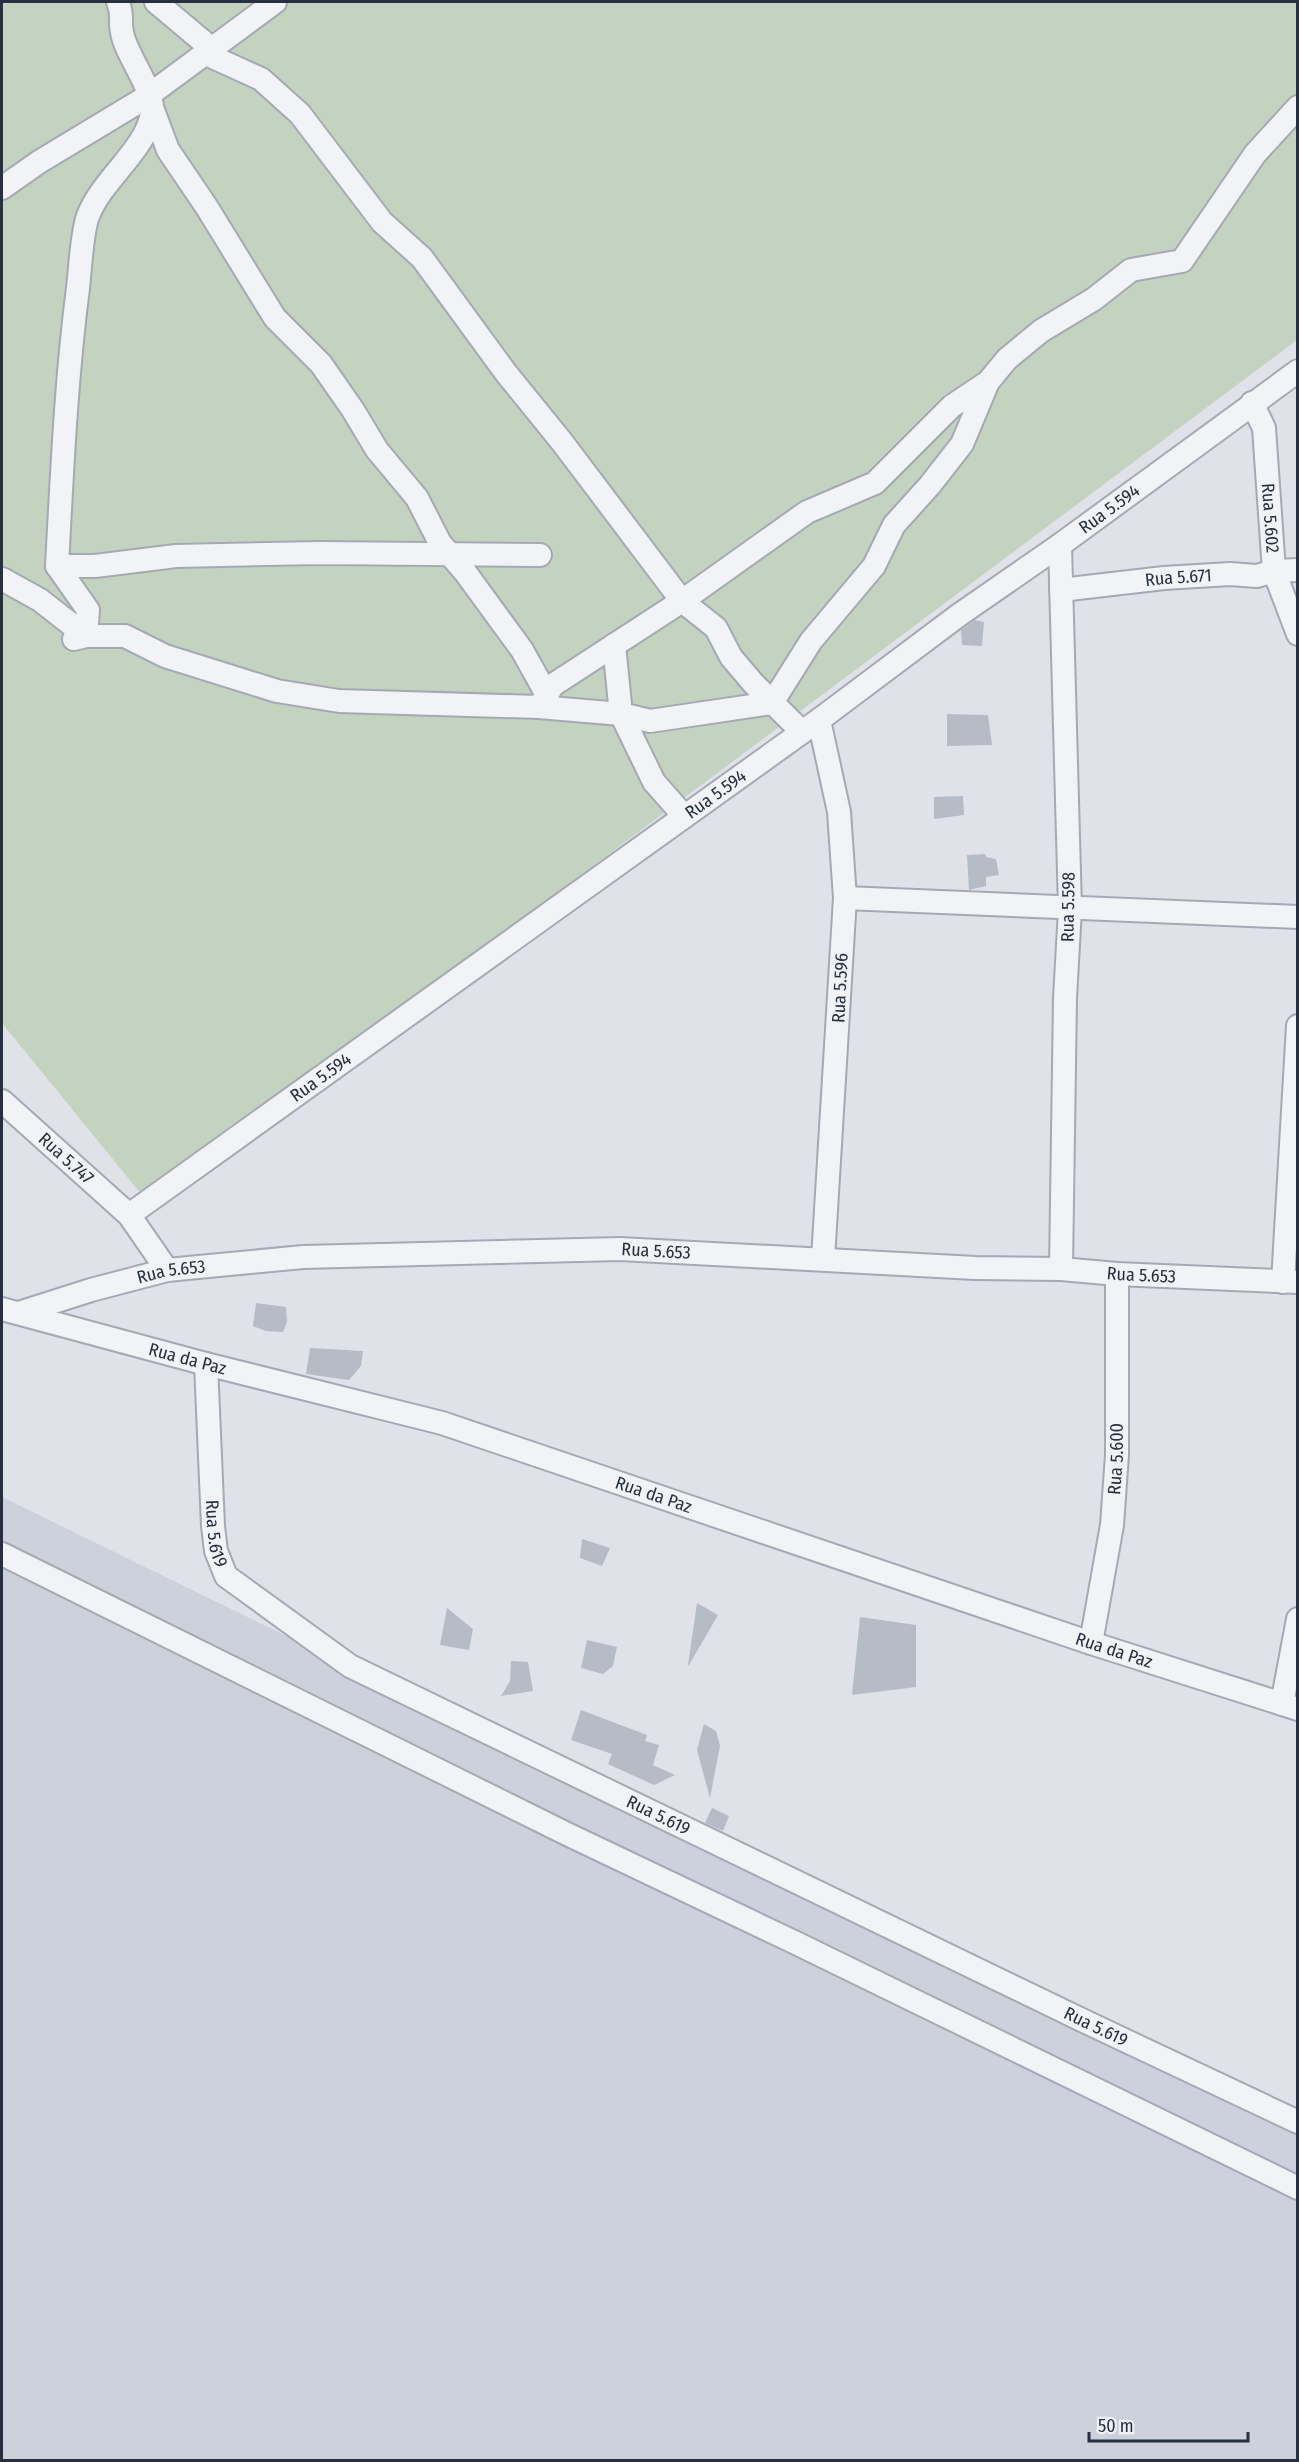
<svg xmlns="http://www.w3.org/2000/svg" width="1299" height="2462" viewBox="0 0 1299 2462" font-family="'Fira Sans Condensed',sans-serif">
	<rect width="100%" height="100%" fill="#dfe2e9"/>
	<path fill="#cdd1db" d="M2,1497l1295,633v330h-1295z"/>
	<path fill="#c4d3bf" d="M2,2h1295v338l-1151,860 -144,-177z"/>
	<g fill="#b6bcc5">
		<path d="M975,620l9,2 -2,24 -20,-1 -1,-15z"/>
		<path d="M947,714l41,1 4,30 -45,1z"/>
		<path d="M963,796l1,19 -30,4v-22z"/>
		<path d="M985,854l1,3 10,2 3,16 -13,2v9l-17,4 -2,-35z"/>
		<path d="M256,1303l30,4 1,15 -4,10 -17,-1 -13,-5z"/>
		<path d="M310,1348l53,3 -2,15 -12,14 -43,-6z"/>
		<path d="M582,1539l28,9 -8,18 -22,-8z"/>
		<path d="M697,1603l21,12 -29,50h-1z"/>
		<path d="M447,1608l26,21 -4,21 -29,-5z"/>
		<path d="M860,1617l56,8v62l-64,8z"/>
		<path d="M587,1640l30,7 -4,19 -10,8 -22,-6z"/>
		<path d="M511,1661l17,1 5,29 -32,5 9,-15z"/>
		<path d="M581,1710l66,25 -2,6 14,4 -6,20 22,10 -21,10 -46,-21 4,-10 -41,-14z"/>
		<path d="M704,1724l12,7 4,15 -10,52 -13,-48z"/>
		<path d="M712,1808l17,8 -6,15 -18,-8z"/>
	</g>
	<g fill="none" stroke-linecap="round" stroke-linejoin="round">
		<g stroke="#a4a9b3" stroke-width="26">
			<g id="minor">
				<path d="M156,2l56,47"/>
				<path d="M206,54l55,25 39,35 82,108 40,36 84,115 56,69 120,159 34,27 15,29 22,26 49,49"/>
				<path d="M153,110l15,40 38,56 69,112 46,46 32,46 24,40 40,48 23,45 25,29 57,78 25,45"/>
				<path d="M2,188l37,-26 106,-64 130,-96"/>
				<path id="s1" d="M1252,403l12,25 10,143 24,63"/>
				<path d="M1060,545l10,364 -5,89 -4,271"/>
				<path d="M57,566c5,-93 9,-186 21,-278 2,-18 4,-57 10,-72 14,-37 58,-66 64,-103 3,-23 -27,-59 -30,-81 -3,-13 2,-14 -4,-30"/>
				<path d="M2,579l38,21 46,36"/>
				<path id="s2" d="M1061,590l103,-12 66,-4 27,2 17,-5 24,-1"/>
				<path d="M86,636l2,-26 -31,-44h38l81,-10 143,-3 221,2"/>
				<path d="M74,639l12,-3h39l40,20 112,35 62,10 200,6 82,7 29,7 122,-18 39,-62 63,-75 20,-41 36,-40 32,-41 26,-62"/>
				<path d="M614,645l7,69 33,68 30,34"/>
				<path d="M539,707l14,-22 129,-84 125,-89 68,-29 77,-77 36,-24 19,-23 34,-28 53,-32 37,-29 51,-9 73,-107 43,-47"/>
				<path d="M819,720l20,92 6,86 -22,361"/>
				<path d="M845,898l453,19"/>
				<path id="s3" d="M2,1101l127,114 38,55"/>
				<path id="s4" d="M129,1215l690,-495 140,-105 101,-70 238,-174"/>
				<path d="M1283,1282l15,-256"/>
				<path id="s5" d="M2,1309l204,55 236,59 649,220 207,66"/>
				<path id="s6" d="M19,1313l72,-23 76,-20 136,-13 317,-8 355,19 86,1 56,5 181,8"/>
				<path id="s7" d="M206,1364l7,162 3,25 10,25 124,90 736,356 212,100"/>
				<path d="M2,1554l565,280 229,109 502,245"/>
				<path id="s8" d="M1091,1643l21,-118 5,-70v-181"/>
				<path d="M1282,1704l16,-85"/>
			</g>
		</g>
		<use href="#minor" stroke="#f1f3f7" stroke-width="22"/>
	</g>
	<g text-anchor="middle" dominant-baseline="central" stroke-width="4.5" stroke-linejoin="round" paint-order="stroke">
		<g font-size="18" fill="#273040" stroke="#eef1f6">
			<text stroke="none"><textPath href="#s4" startOffset="1208">Rua 5.594</textPath></text>
			<text stroke="none"><textPath href="#s1" startOffset="118">Rua 5.602</textPath></text>
			<text stroke="none"><textPath href="#s2" startOffset="118">Rua 5.671</textPath></text>
			<text stroke="none"><textPath href="#s4" startOffset="722">Rua 5.594</textPath></text>
			<text transform="translate(1068 907) rotate(-89)">Rua 5.598</text>
			<text transform="translate(840 988) rotate(-87)">Rua 5.596</text>
			<text stroke="none"><textPath href="#s4" startOffset="236">Rua 5.594</textPath></text>
			<text stroke="none"><textPath href="#s3" startOffset="86">Rua 5.747</textPath></text>
			<text stroke="none"><textPath href="#s6" startOffset="644">Rua 5.653</textPath></text>
			<text stroke="none"><textPath href="#s6" startOffset="158">Rua 5.653</textPath></text>
			<text stroke="none"><textPath href="#s6" startOffset="1130">Rua 5.653</textPath></text>
			<text stroke="none"><textPath href="#s5" startOffset="192">Rua da Paz</textPath></text>
			<text stroke="none"><textPath href="#s8" startOffset="186">Rua 5.600</textPath></text>
			<text stroke="none"><textPath href="#s5" startOffset="678">Rua da Paz</textPath></text>
			<text stroke="none"><textPath href="#s7" startOffset="170">Rua 5.619</textPath></text>
			<text stroke="none"><textPath href="#s5" startOffset="1164">Rua da Paz</textPath></text>
			<text stroke="none"><textPath href="#s7" startOffset="710">Rua 5.619</textPath></text>
			<text stroke="none"><textPath href="#s7" startOffset="1196">Rua 5.619</textPath></text>
		</g>
	</g>
	<rect width="1299" height="2462" fill="none" stroke="#273040" stroke-width="6"/>
	<path d="M1089 2432v9h159v-9" fill="none" stroke="#273040" stroke-width="3"/>
	<text x="1098" y="2432" font-size="18" fill="#273040" stroke="#eef1f6" stroke-width="4.5" paint-order="stroke">50 m</text>
</svg>
